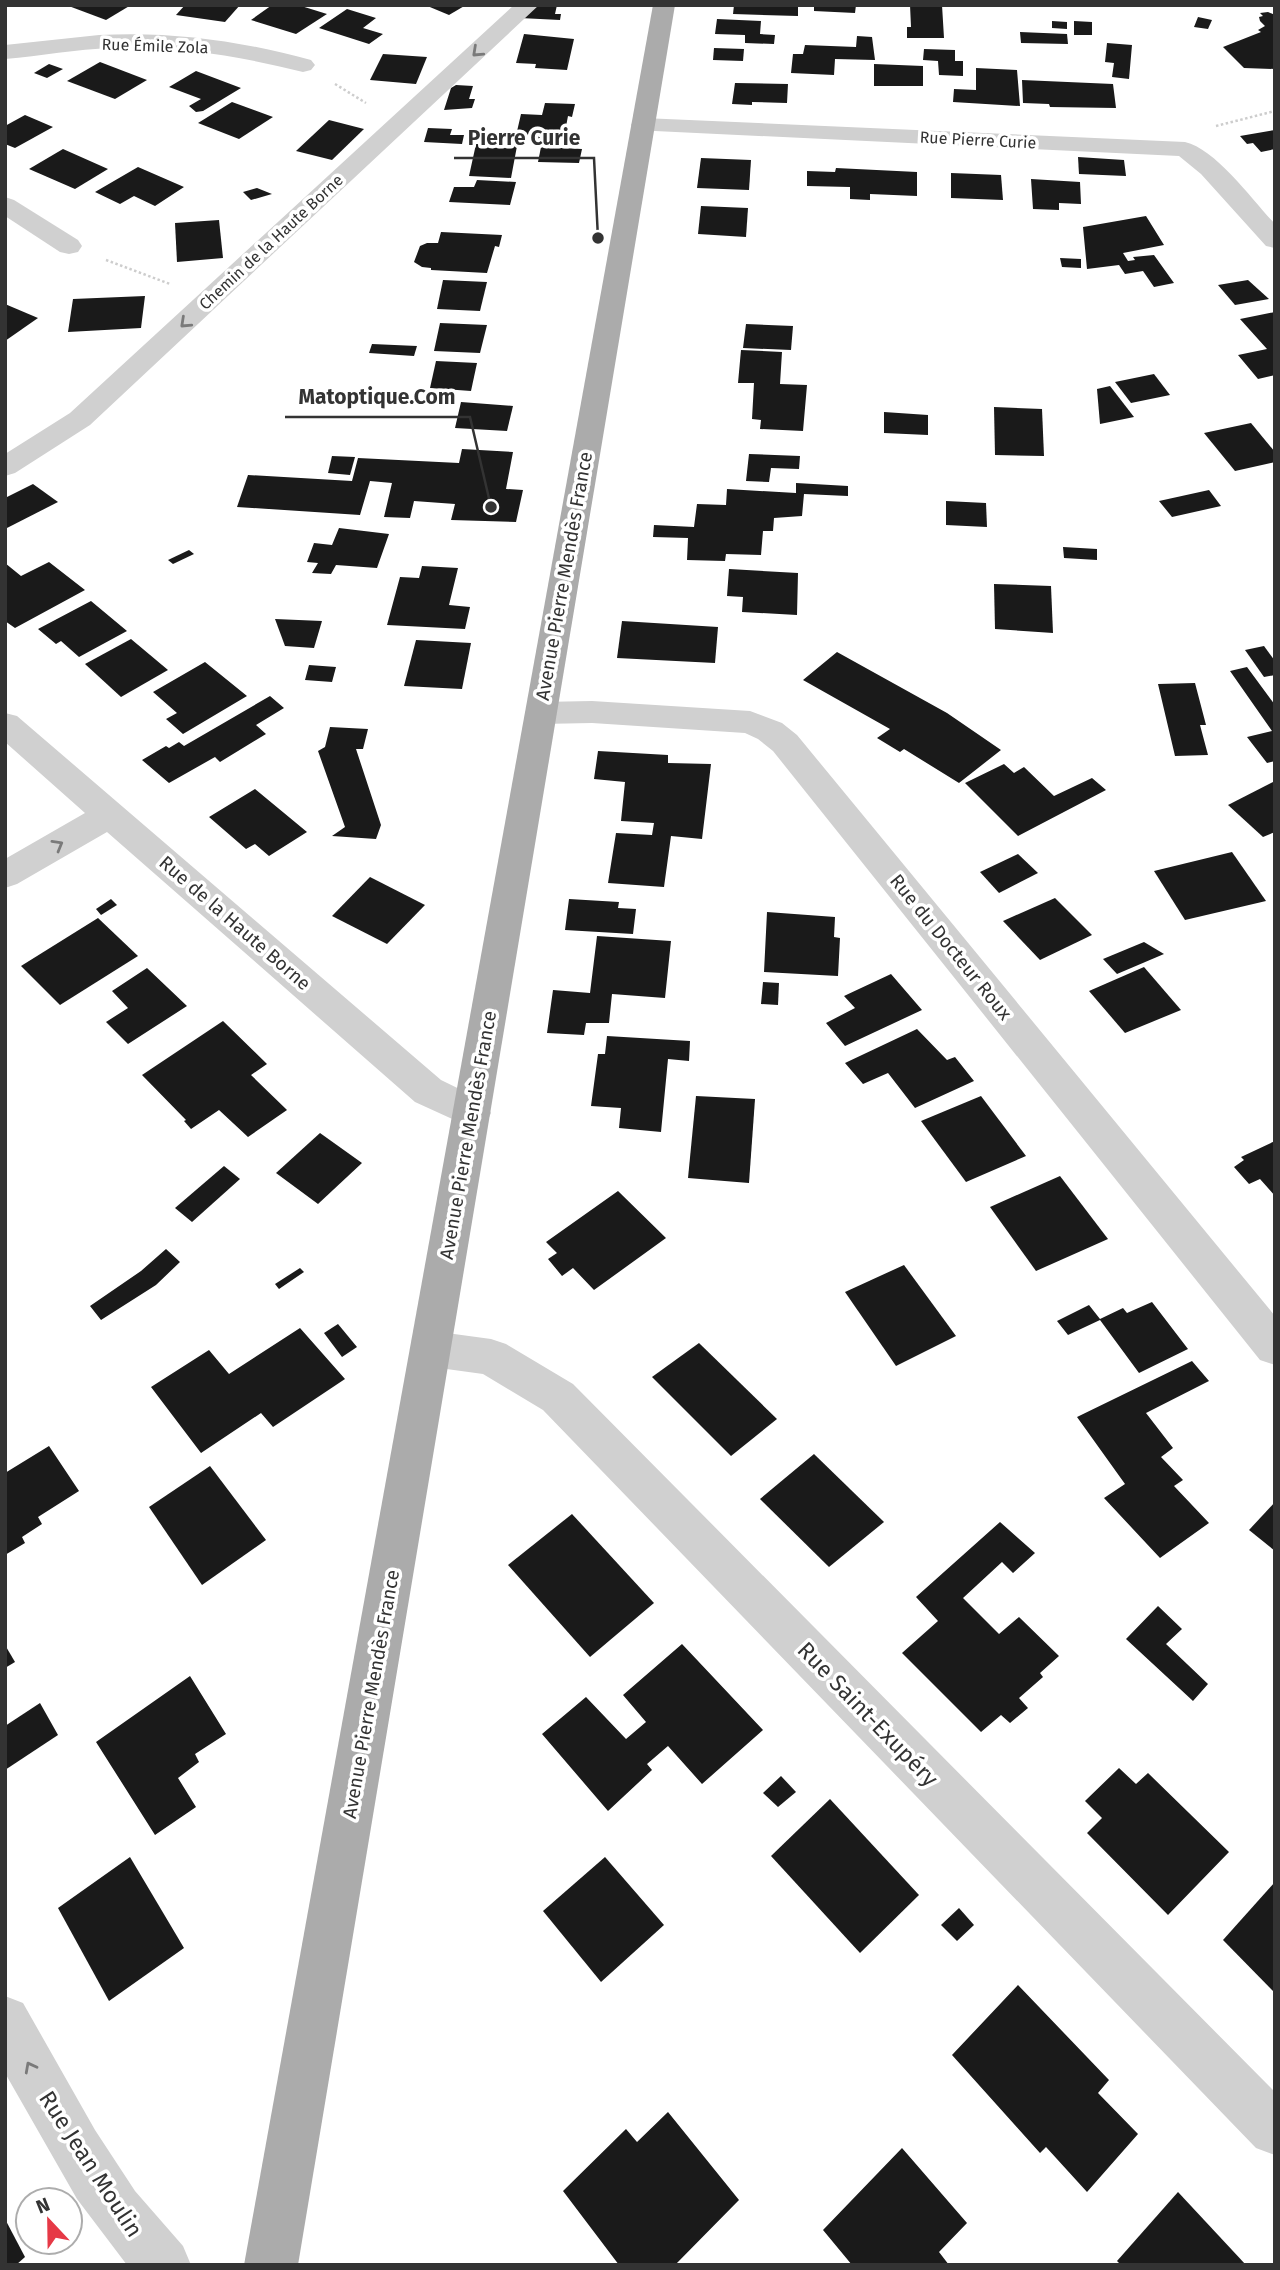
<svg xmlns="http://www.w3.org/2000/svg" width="1280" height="2270" viewBox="0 0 1280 2270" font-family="'Fira Sans',sans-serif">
	<rect width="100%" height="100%" fill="#fff"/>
	<g fill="#1a1a1a">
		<path d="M66,5h65l-25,15z"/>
		<path d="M185,5h55l-15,17 -49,-7z"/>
		<path d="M272,5h26l29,9 -31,20 -45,-14z"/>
		<path d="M425,5h41l-17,10z"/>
		<path d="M534,5h23l-2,9h6l-1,6 -40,-2z"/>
		<path d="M734,5h64v11l-65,-2z"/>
		<path d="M814,5h42l-1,8 -41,-2z"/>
		<path d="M910,5h32l2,33h-37v-11h4z"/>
		<path d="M347,9l29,9 -13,10 20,6 -14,10 -50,-16z"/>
		<path d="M1268,12l7,3v54l-31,-1 -21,-21 38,-15 -3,-2 7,-4 -5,-5 -1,-4 4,-1 -3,-3z"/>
		<path d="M1198,17l14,3 -4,9 -14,-2z"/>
		<path d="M717,19l44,2 -1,13 15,1 -1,9 -29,-1v-8l-30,-1z"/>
		<path d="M1052,21l15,1v7l-15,-1z"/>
		<path d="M1074,21l18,1v13h-18z"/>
		<path d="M1020,32l47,2 1,10 -47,-1z"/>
		<path d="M524,34l50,5 -7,31 -32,-2 1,-4 -20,-1z"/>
		<path d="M857,36l15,1 3,23 -40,-1 -1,16 -43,-2 2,-19h10l2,-9 51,2z"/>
		<path d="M1107,43l25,2 -3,34 -17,-2 2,-14 -9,-1z"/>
		<path d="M714,48l30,1 -1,12 -30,-1z"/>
		<path d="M924,49l31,1v11h8v15l-24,-1 -1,-14 -15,-1z"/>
		<path d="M383,54l44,3 -11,27 -46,-4z"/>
		<path d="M100,62l47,18 -32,19 -48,-18z"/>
		<path d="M49,64l14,5 -16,9 -13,-5z"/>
		<path d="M874,64l49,2v20h-49z"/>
		<path d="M976,68l41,2 3,36 -67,-4 1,-13 22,1z"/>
		<path d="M196,71l45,17 -38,23 -7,1 -7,-6 12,-7 -32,-12z"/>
		<path d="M1022,80l91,4 3,24 -66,-1 -1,-3 -26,-1z"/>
		<path d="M735,83l53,1 -1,19 -35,-1v3l-20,-1z"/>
		<path d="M456,85l17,1 -4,13h6l-3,9 -28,2 7,-22z"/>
		<path d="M232,102l41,15 -34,22 -41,-16z"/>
		<path d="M545,103l30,1 -3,13 -4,-1 -5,26 -11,-1 -2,4 -15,-1 1,-3 -21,-1 6,-26 21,1z"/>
		<path d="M25,115l28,12 -38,21 -10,-4v-18z"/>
		<path d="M329,120l35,9 -32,31 -36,-9z"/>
		<path d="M428,128l24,1 -2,6h14l-2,9 -38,-2z"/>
		<path d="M1275,130v19l-14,3 -8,-9 -6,1 -7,-8z"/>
		<path d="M476,144l41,2 -6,32 -42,-2z"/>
		<path d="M541,147l41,2 -3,14 -41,-1z"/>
		<path d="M63,149l45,20 -33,20 -46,-20z"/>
		<path d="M1078,157l46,3 2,16 -47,-2z"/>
		<path d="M701,158l50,2 -2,30 -52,-2z"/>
		<path d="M138,167l46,20 -29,19 -21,-10 -14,8 -25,-12z"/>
		<path d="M836,168l81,4v24l-47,-2v6l-20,-1v-12l-43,-1v-15l28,1z"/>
		<path d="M951,173l50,2 2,25 -52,-2z"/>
		<path d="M1031,179l49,3 1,22 -22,-1v7l-26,-1z"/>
		<path d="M477,180l39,2 -6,23 -61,-3 5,-15h20z"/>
		<path d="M257,188l15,6 -21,6 -8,-8z"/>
		<path d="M701,206l47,2 -2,29 -48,-3z"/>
		<path d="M1146,216l18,29 -41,8 5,8 7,-1 -2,-3 21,-2 20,28 -20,4 -11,-16 -18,3 -6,-9 -32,4 -4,-42z"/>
		<path d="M219,220l4,38 -46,4 -2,-39z"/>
		<path d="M441,232l61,3 -3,12 -4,-1 -8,27 -56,-3v-2l-9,-1 -8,-5 6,-16 7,-3h11z"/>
		<path d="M1060,258l21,1v9l-19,-1z"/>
		<path d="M443,280l44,2 -7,29 -43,-2z"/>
		<path d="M1248,280l21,19 -34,6 -17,-20z"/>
		<path d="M145,296l-4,32 -73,4 5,-33z"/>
		<path d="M5,304l33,14 -33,23z"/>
		<path d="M1275,312v63l-17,4 -20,-24 29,-6 -27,-30z"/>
		<path d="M440,323l47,2 -7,28 -46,-2z"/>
		<path d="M746,324l47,2 -2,24 -48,-2z"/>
		<path d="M372,344l45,2 -3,10 -45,-3z"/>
		<path d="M741,350l41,2 -2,32 27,1 -4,46 -43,-2 1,-9 -9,-1 2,-36h-16z"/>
		<path d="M436,361l41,2 -6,28 -41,-3z"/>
		<path d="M1154,374l16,21 -39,8 -16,-21z"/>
		<path d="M1110,386l24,31 -34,7 -3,-35z"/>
		<path d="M461,402l52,4 -6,25 -52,-3z"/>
		<path d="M994,407l48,2 2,47 -49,-1z"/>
		<path d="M884,412l44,3v20l-44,-2z"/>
		<path d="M1251,423l24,29v10l-40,9 -31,-38z"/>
		<path d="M462,449l51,3 -7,37 17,1 -7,32 -65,-2 4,-16 -41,-3 -4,17 -26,-1 8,-34 -22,-2 -10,34 -123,-8 11,-32 104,6 6,-23 101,5z"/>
		<path d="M749,454l51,2 -1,13 -28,-1 -2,14 -23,-1z"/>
		<path d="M332,456l23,1 -5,18 -22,-2z"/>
		<path d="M796,483l52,3v10l-44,-2 -2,22 -28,2 -1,13h-10l-2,24 -35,-1 -1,7 -38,-1 1,-22 -35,-1 1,-12 40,2 3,-23 29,1 1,-16 69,4z"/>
		<path d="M33,484l25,18 -53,27v-31z"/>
		<path d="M1209,490l12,16 -49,11 -13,-16z"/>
		<path d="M946,501l40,2 1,24 -41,-2z"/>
		<path d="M339,528l50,6 -12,34 -41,-3 -5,9 -19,-1 6,-10 -11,-1 7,-19 18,2z"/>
		<path d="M1063,547l34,2v11l-33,-2z"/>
		<path d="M189,550l5,4 -21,10 -5,-4z"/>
		<path d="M49,562l36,28 -70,38 -10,-7v-58l16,13z"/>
		<path d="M422,566l36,2 -9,37 21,2 -5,22 -78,-4 13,-48 19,1z"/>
		<path d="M729,569l69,4 -1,42 -55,-3 1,-15 -16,-1z"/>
		<path d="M994,584l57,2 2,47 -58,-4z"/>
		<path d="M91,601l36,30 -48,26 -18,-16 -5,3 -18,-15z"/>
		<path d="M275,619l47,2 -8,27 -29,-2z"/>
		<path d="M622,621l96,6 -3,36 -98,-5z"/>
		<path d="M131,639l37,31 -47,27 -36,-33z"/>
		<path d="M416,640l55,3 -9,46 -58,-3z"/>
		<path d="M1264,646l11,15v14l-11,2 -19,-27z"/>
		<path d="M837,652l110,61 54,37 -42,33 -55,-34 -4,3 -23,-14 13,-9 -87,-49z"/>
		<path d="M205,662l42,34 -64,38 -17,-15 11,-6 -24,-21z"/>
		<path d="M309,665l27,2 -4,15 -27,-2z"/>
		<path d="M1247,667l28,38v56l-8,2 -20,-26 25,-6 -42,-60z"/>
		<path d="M1195,683l11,42h-6l8,30 -33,1 -17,-72z"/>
		<path d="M270,696l14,12 -28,17 10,9 -46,28 -5,-5 -46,26 -27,-23 24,-14 3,2 10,-6 5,4z"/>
		<path d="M330,727l38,2 -5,20h-7l25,76 -5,14 -44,-3 13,-9 -27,-76 7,-4z"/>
		<path d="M598,751l70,4v8l43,1 -9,75 -31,-3 -7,51 -56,-4 8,-50 36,2 2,-12 -33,-2 4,-39 -31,-3z"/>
		<path d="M1004,764l10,9 10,-6 30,29 38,-18 14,12 -88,46 -53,-53z"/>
		<path d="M1275,781v51l-12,5 -35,-32z"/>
		<path d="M255,789l52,43 -38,24 -14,-12 -9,5 -37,-32z"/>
		<path d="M1232,852l34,49 -81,19 -31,-49z"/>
		<path d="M1018,854l20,19 -39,20 -19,-21z"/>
		<path d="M370,877l55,28 -38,39 -55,-28z"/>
		<path d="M1055,898l37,37 -52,25 -37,-39z"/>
		<path d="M111,899l6,6 -16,10 -5,-6z"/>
		<path d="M569,899l50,3 -1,6 18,1 -3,25 -68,-4z"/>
		<path d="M767,912l68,5 -1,20 6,1 -2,38 -74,-4z"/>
		<path d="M98,918l40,38 -78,49 -39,-39z"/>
		<path d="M597,936l74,5 -6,57 -53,-4 -3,29h-23l-2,12 -37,-2 6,-43 37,3z"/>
		<path d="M1144,942l20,12 -47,20 -14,-15z"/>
		<path d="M1144,967l37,43 -56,23 -36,-42z"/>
		<path d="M147,968l40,38 -59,38 -22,-22 22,-14 -16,-17z"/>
		<path d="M891,974l31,36 -77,36 -19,-23 29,-15 -11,-12z"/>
		<path d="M763,982l16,1 -1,22 -17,-1z"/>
		<path d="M223,1021l44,43 -16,11 36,35 -39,27 -29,-27 -28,19 -7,-8 2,-1 -44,-45z"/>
		<path d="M917,1029l30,31 8,-3 19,24 -59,27 -27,-35 -25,11 -18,-21z"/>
		<path d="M607,1036l83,5 -1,20 -21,-2 -7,73 -42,-4 2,-20 -30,-2 7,-52h7z"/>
		<path d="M696,1096l59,3 -6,84 -61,-5z"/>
		<path d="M981,1096l45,60 -60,26 -45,-61z"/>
		<path d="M320,1133l42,30 -44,41 -42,-31z"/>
		<path d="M1275,1141v55l-15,-17 -11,5 -15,-17 10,-7 -3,-3z"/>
		<path d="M224,1166l16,13 -48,43 -17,-14z"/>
		<path d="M1060,1176l48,63 -72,32 -46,-64z"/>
		<path d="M618,1191l48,47 -72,52 -21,-22 -11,8 -14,-17 9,-6 -11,-11z"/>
		<path d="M166,1249l14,13 -24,23 -55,35 -11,-14 51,-35z"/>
		<path d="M904,1265l52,71 -60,30 -51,-74z"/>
		<path d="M300,1268l4,4 -25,17 -4,-5z"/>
		<path d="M1152,1302l36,47 -49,24 -39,-53 -32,15 -11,-14 32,-16 11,14 23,-11 4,5z"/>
		<path d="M338,1324l19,23 -15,10 -18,-24z"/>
		<path d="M300,1328l45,51 -72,48 -12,-14 -60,40 -50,-66 58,-37 20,24z"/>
		<path d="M699,1343l78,76 -46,37 -79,-79z"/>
		<path d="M1192,1361l17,20 -63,32 27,35 -12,9 22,23 -9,6 35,37 -49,35 -56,-60 21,-14 -48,-67z"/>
		<path d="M49,1446l30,45 -41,26 4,7 -20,13 3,6 -20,12v-82z"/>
		<path d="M814,1454l70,68 -55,45 -69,-68z"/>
		<path d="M210,1466l56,74 -64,45 -53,-78z"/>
		<path d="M1275,1502v49l-26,-21z"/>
		<path d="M572,1514l82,89 -64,54 -82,-92z"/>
		<path d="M1000,1522l35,31 -22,20 -11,-11 -39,36 36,36 20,-17 40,39 -19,17 3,4 -24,21 9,10 -18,15 -9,-8 -20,17 -79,-79 36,-32 -22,-24z"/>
		<path d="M1158,1606l24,23 -16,15 42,40 -15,17 -67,-62z"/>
		<path d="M682,1644l81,86 -61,54 -34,-38 -21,18 5,6 -44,41 -66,-77 44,-37 40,42 20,-17 -23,-27z"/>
		<path d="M5,1645l10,17 -10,6z"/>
		<path d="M190,1676l36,58 -31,20 4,8 -21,16 18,29 -41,28 -59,-93z"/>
		<path d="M40,1703l18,32 -53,35v-44z"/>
		<path d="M1119,1768l17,16 12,-11 81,79 -61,63 -81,-82 15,-15 -17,-17z"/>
		<path d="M781,1776l15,16 -18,15 -15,-14z"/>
		<path d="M830,1799l89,96 -59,58 -89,-97z"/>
		<path d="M130,1857l54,91 -75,53 -51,-93z"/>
		<path d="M605,1857l59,68 -63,57 -58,-71z"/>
		<path d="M1275,1882v111l-52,-53z"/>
		<path d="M959,1908l15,17 -17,16 -16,-16z"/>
		<path d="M1018,1985l91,95 -11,13 40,41 -51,58 -41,-45 -6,6 -88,-98z"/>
		<path d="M668,2112l71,88 -64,65h-56l-56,-74 63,-62 11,13z"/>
		<path d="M902,2148l65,75 -28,29 10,13h-97l-29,-35z"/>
		<path d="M1178,2192l68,73h-125l-4,-4z"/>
		<path d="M5,2219l20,38 -9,8h-11z"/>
	</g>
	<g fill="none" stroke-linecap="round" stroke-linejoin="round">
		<g stroke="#cdcdcd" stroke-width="2.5" stroke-dasharray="2.5 2.5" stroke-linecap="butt">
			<path d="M335,84l31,19"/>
			<path d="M1216,126l59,-15"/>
			<path d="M106,260l64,24"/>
		</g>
		<g fill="#d0d0d0" fill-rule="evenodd">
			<path d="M514,5h25l-449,420 -75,48 -10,3v-22l65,-41z"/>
			<path d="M99,35c72,-4 143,6 212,25l4,5 -4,5 -8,2c-63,-16 -126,-26 -191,-24 -36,1 -71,8 -107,11v-14z"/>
			<path d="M643,118l542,24c31,7 68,59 90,82v24l-9,-2 -65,-72 -22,-18 -545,-26 -3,-5 3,-5z"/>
			<path d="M5,197l9,3 64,40 4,6 -4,6 -9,2 -9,-2 -55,-36z"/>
			<path d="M592,701l158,10 32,12 15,12 478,581v49l-15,-5 -487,-609 -15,-12 -13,-6 -153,-10 -51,1 -12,-3 -4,-8 4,-8 12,-3z"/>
			<path d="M5,713l12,3 424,364 45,22 5,11 -5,11 -14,4 -57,-26 -308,-270 -90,52 -12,4v-29l80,-46 -80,-71z"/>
			<path d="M432,1331l59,8 15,5 67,40 702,708v63l-19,-7 -713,-738 -60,-36 -51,-7 -15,-5 -6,-13 6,-13z"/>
			<path d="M5,1996l18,7 72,127 40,61 48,55 8,19h-64l-50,-66 -72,-126z"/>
		</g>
		<path fill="#ababab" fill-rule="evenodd" d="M653,5h22l-377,2260h-54z"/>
	</g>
	<defs><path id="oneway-chevron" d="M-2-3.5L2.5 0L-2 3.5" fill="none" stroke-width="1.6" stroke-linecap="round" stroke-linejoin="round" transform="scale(1.75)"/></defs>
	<g stroke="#7a7a7a">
		<use href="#oneway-chevron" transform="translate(477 52) rotate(137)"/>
		<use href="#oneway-chevron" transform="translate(185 323) rotate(137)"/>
		<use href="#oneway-chevron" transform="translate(58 845) rotate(-30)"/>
		<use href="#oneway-chevron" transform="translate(30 2067) rotate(-118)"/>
	</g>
	<g text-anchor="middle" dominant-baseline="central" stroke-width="7" stroke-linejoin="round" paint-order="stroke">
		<g font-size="16" fill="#333" stroke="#fff">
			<text transform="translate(155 46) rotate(2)">Rue Émile Zola</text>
			<text transform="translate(978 140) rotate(3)">Rue Pierre Curie</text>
			<text transform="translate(271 242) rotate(-43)">Chemin de la Haute Borne</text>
		</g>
		<g font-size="19" fill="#333" stroke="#fff">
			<text transform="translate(564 576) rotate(-80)">Avenue Pierre Mendès France</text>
			<text transform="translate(235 923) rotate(41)">Rue de la Haute Borne</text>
			<text transform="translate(951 947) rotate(51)">Rue du Docteur Roux</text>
			<text transform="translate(468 1135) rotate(-80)">Avenue Pierre Mendès France</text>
			<text transform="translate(371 1694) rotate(-80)">Avenue Pierre Mendès France</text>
		</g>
		<g font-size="23" fill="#333" stroke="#fff">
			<text transform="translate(868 1714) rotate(46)">Rue Saint-Exupéry</text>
			<text transform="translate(91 2164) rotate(57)">Rue Jean Moulin</text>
		</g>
	</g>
	<path fill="none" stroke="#333" stroke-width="2.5" d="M598 238L594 158H454M491 507L470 417H285"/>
	<g fill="#333" stroke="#fff" stroke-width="2.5">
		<circle cx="598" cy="238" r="7"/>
		<circle cx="491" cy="507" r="7"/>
	</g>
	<g font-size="21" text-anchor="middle" font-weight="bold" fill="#333" stroke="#fff" stroke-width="7" stroke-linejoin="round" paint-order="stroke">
		<text x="524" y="145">Pierre Curie</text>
		<text x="377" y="404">Matoptique.Com</text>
	</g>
	<rect width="1280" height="2270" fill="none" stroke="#333333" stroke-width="14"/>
	<g transform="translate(49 2221) rotate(338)"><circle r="33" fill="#ffffff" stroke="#adadad" stroke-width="2"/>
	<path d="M0-5L12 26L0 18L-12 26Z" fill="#e63946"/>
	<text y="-10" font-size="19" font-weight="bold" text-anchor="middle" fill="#333333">N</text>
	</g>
</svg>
